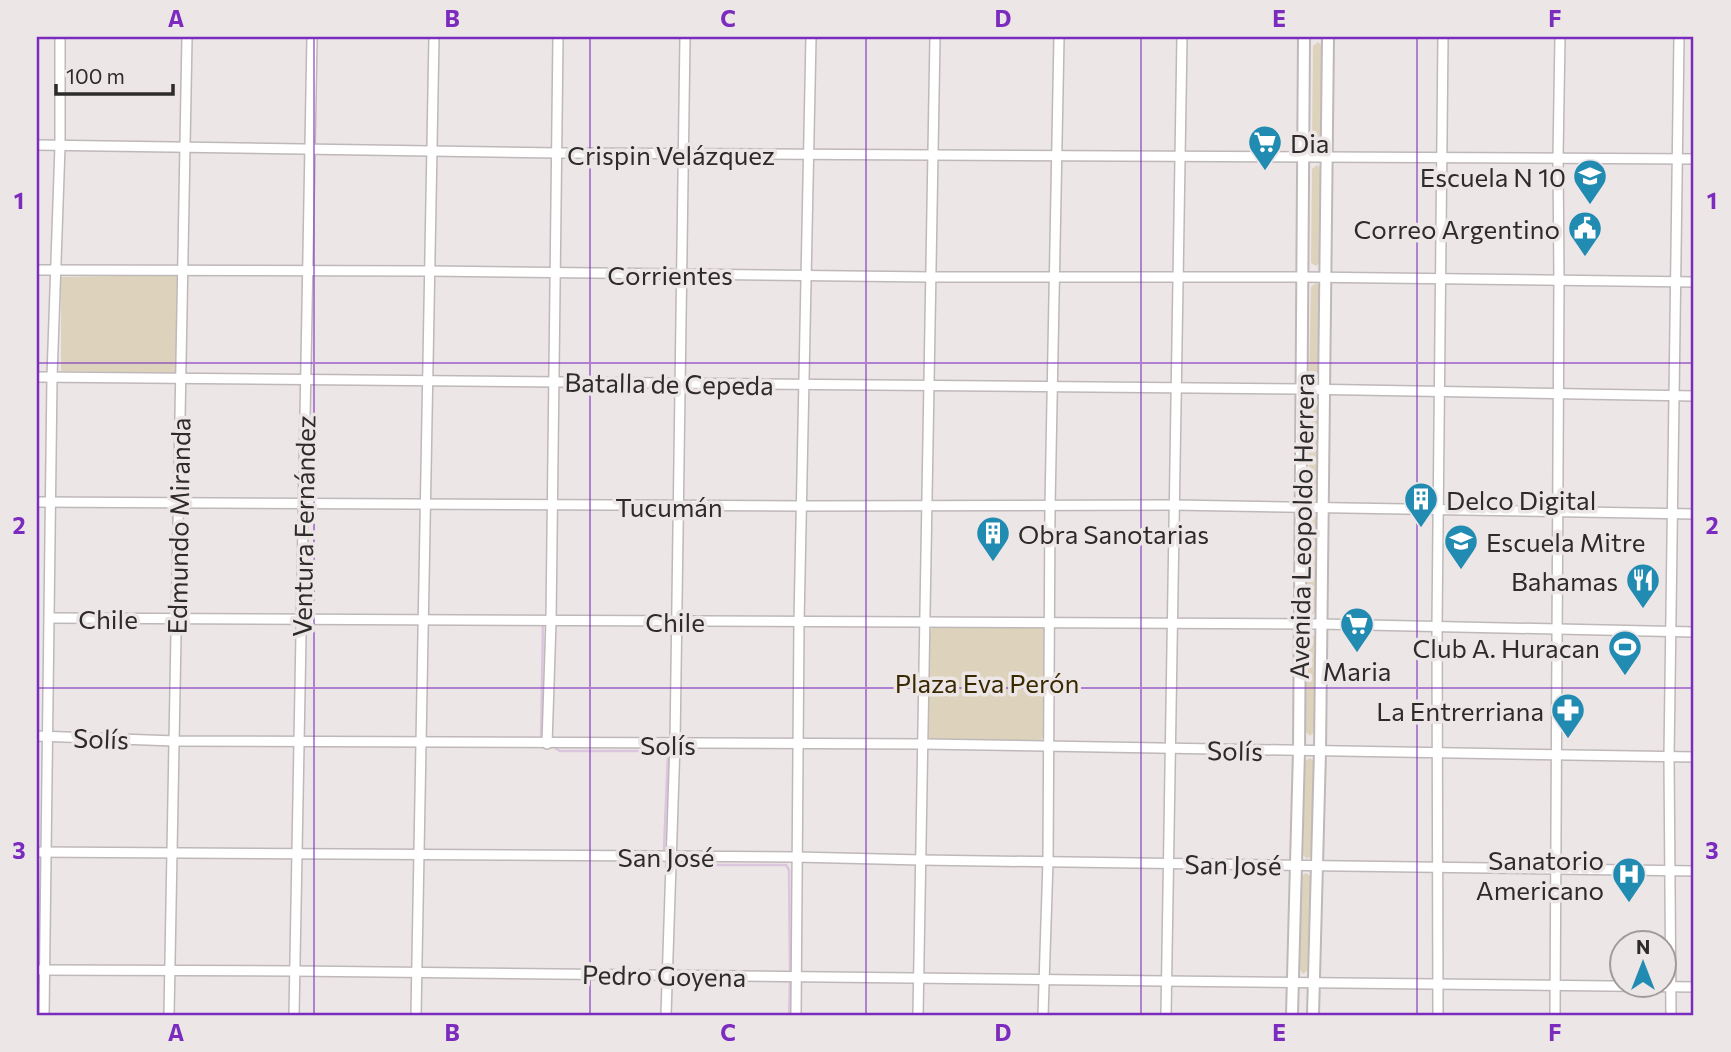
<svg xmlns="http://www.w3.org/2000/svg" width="1731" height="1052" viewBox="0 0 1731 1052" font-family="Commissioner,sans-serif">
	<rect width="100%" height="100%" fill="#ede6e6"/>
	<g fill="#ddd2bc">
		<path d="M1318,42l4,4v92l-5,5 -5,-3 1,-94z"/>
		<path d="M1317,165l5,4 -1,93 -5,4 -5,-3 1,-94z"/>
		<path d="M177,275l-1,98 -115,-2v-94z"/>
		<path d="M1316,283l5,4 -2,93 -5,4 -5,-3 2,-94z"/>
		<path d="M1314,398l5,4 -1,94 -5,3 -4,-3v-94z"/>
		<path d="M1313,515l5,3 -2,93 -5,5 -5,-4 2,-94z"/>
		<path d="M933,625l109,1 4,5 -1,102 -4,7h-108l-4,-2v-104z"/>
		<path d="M1308,635h5l3,4 -1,92 -5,5 -4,-4v-94z"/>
		<path d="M1310,758l5,4 -3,93 -5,4 -4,-4 2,-94z"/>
		<path d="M1306,873l5,4 -2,92 -6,5 -4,-5 2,-93z"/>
	</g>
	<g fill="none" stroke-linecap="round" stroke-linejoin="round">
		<g stroke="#dbc5df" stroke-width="2.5">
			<path d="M543,740l-2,-2 2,-113"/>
			<path d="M552,746l8,5h101l7,3 -4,95 3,3"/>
			<path d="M678,860l8,5h100l3,5 1,103"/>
			<path d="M789,1015l1,-35"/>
		</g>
		<g stroke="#bfb8b8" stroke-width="12">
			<g id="minor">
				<path d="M37,145l520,8 1137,6"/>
				<path d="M37,270l393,1 501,6h372l391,5"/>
				<path d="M37,377l1265,12 392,7"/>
				<path d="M37,502l764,4 373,-1 520,9"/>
				<path d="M50,618l1271,6 373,8"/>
				<path d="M37,736l138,5 748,3 771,13"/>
				<path d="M547,744l4,-123 7,-584"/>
				<path d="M37,852l759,5 125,3 773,11"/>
				<path d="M37,970l258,1 1399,16"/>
				<path d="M44,1015l8,-638 8,-231v-109"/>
				<path d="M169,1015l18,-978"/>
				<path d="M294,1015c5,-326 10,-652 18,-978"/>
				<path d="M416,1015l18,-978"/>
				<path d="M666,1015l9,-272 10,-706"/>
				<path d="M796,1015l3,-393 12,-585"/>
				<path d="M918,1015l17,-978"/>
				<path d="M1043,1015l5,-154 2,-355 9,-469"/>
				<path d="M1166,1015l16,-978"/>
				<path d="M1438,1015l-1,-389 6,-589"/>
				<path d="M1555,1015l4,-735 -1,-123 2,-120"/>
				<path d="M1671,1015l-2,-258 10,-720"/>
			</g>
		</g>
		<g stroke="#bfb8b8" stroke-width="14">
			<g id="tertiary">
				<path d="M1292,1015l7,-264 5,-714"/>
				<path d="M1313,1015l7,-264 8,-714"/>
			</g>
		</g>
		<use href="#minor" stroke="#fff" stroke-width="9"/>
		<use href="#tertiary" stroke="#fff" stroke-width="10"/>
	</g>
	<path fill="none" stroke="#7b2cbf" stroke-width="2" stroke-opacity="0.55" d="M314,37v978M590,37v978M866,37v978M1141,37v978M1417,37v978M37,363h1657M37,688h1657"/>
	<defs>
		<g id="supermarket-pin" transform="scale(1.75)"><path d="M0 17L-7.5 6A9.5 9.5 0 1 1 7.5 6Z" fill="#218bb2" stroke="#ede6e6"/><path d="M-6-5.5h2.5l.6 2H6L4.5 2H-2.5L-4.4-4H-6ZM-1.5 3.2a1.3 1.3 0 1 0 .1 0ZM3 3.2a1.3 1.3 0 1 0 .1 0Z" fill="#fff"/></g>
		<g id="school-pin" transform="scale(1.75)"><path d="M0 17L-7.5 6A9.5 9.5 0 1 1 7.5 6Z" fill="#218bb2" stroke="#ede6e6"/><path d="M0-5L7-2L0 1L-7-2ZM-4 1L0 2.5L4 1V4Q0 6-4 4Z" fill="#fff"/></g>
		<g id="civic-pin" transform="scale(1.75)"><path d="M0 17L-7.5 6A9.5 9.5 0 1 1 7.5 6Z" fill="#218bb2" stroke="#ede6e6"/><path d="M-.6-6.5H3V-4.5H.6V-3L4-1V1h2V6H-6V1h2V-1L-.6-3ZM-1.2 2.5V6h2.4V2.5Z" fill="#fff"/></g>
		<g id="building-pin" transform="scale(1.75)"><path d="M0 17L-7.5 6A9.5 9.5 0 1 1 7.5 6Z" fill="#218bb2" stroke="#ede6e6"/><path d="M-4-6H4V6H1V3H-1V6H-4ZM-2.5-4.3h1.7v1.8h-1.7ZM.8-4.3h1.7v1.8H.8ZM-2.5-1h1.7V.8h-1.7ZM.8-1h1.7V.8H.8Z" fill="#fff"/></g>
		<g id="restaurant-pin" transform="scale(1.75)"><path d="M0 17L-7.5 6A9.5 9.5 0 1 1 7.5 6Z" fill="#218bb2" stroke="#ede6e6"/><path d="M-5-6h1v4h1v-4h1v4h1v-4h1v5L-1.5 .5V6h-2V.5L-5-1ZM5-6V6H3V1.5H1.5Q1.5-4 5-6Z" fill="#fff"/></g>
		<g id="stadium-pin" transform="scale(1.75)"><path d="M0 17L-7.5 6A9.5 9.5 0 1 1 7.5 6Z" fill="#218bb2" stroke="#ede6e6"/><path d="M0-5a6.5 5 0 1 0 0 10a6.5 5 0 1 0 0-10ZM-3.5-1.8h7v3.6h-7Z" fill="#fff"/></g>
		<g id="pharmacy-pin" transform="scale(1.75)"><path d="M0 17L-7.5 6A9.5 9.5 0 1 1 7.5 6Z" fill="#218bb2" stroke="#ede6e6"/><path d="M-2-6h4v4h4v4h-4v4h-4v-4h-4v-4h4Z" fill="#fff"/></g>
		<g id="hospital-pin" transform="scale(1.75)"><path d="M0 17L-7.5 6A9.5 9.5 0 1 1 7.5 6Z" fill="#218bb2" stroke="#ede6e6"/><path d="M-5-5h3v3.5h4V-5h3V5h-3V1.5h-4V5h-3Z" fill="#fff"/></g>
	</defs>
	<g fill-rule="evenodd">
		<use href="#supermarket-pin" x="1265" y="142"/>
		<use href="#school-pin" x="1590" y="176"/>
		<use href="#civic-pin" x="1585" y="228"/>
		<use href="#building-pin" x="1421" y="499"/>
		<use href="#building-pin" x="993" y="533"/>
		<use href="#school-pin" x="1461" y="541"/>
		<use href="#restaurant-pin" x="1643" y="580"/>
		<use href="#supermarket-pin" x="1357" y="624"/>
		<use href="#stadium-pin" x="1625" y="647"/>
		<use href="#pharmacy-pin" x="1568" y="710"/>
		<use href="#hospital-pin" x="1629" y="874"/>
	</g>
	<g text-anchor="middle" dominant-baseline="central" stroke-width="7" stroke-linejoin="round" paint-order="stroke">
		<g font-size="26" fill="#2e2b2b" stroke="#ede6e6" text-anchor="end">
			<text x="1290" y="142" text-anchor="start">Dia</text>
			<text x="1566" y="176">Escuela N 10</text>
			<text x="1560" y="228">Correo Argentino</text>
			<text x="1446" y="499" text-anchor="start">Delco Digital</text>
			<text x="1018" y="533" text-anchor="start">Obra Sanotarias</text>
			<text x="1486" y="541" text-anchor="start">Escuela Mitre</text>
			<text x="1618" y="580">Bahamas</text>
			<text x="1600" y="647">Club A. Huracan</text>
			<text x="1357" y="670" text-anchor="middle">Maria</text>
			<text x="1544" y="710">La Entrerriana</text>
			<text x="1604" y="859">Sanatorio<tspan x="1604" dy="30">Americano</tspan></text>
		</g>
		<g font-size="26" fill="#2e2b2b" stroke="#ede6e6">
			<text x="671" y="154">Crispin Velázquez</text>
			<text x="670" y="274">Corrientes</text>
			<text transform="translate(669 383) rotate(1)">Batalla de Cepeda</text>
			<text x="669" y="506">Tucumán</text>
			<text transform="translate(178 526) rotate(-89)">Edmundo Miranda</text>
			<text transform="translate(303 526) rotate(-89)">Ventura Fernández</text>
			<text transform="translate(1301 526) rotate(-89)">Avenida Leopoldo Herrera</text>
			<text x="108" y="618">Chile</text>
			<text x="675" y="621">Chile</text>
			<text transform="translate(101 738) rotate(2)">Solís</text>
			<text x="668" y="744">Solís</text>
			<text transform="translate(1235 750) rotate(1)">Solís</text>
			<text x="666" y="856">San José</text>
			<text transform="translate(1233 864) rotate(1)">San José</text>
			<text transform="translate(664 975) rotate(1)">Pedro Goyena</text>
		</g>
		<g font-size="26" fill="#392901" stroke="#ede6e6">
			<text x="987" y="682">Plaza Eva Perón</text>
		</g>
	</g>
	<rect width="1731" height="1052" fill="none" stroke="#ede6e6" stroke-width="77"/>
	<g transform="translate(1643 964)"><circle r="33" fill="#ede6e6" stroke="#a19b9b" stroke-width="2"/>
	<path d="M0-5L12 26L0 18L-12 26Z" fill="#218bb2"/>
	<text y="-10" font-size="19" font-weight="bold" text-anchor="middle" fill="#2e2b2b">N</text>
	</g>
	<path d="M56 84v10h117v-10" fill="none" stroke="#2e2b2b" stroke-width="3.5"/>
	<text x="66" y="84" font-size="21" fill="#2e2b2b" stroke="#ede6e6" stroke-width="5" paint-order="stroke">100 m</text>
	<rect x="38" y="38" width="1654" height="976" fill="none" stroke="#7b2cbf" stroke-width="2.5"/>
	<g font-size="23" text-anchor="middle" font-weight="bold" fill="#7b2cbf">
		<text x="176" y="27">A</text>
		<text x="452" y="27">B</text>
		<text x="728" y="27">C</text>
		<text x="1003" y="27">D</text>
		<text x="1279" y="27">E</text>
		<text x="1555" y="27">F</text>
		<text x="19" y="209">1</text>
		<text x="1712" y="209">1</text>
		<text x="19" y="534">2</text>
		<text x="1712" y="534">2</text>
		<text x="19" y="859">3</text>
		<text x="1712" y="859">3</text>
		<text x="176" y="1041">A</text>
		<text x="452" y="1041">B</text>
		<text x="728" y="1041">C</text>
		<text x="1003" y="1041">D</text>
		<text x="1279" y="1041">E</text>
		<text x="1555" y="1041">F</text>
	</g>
</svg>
